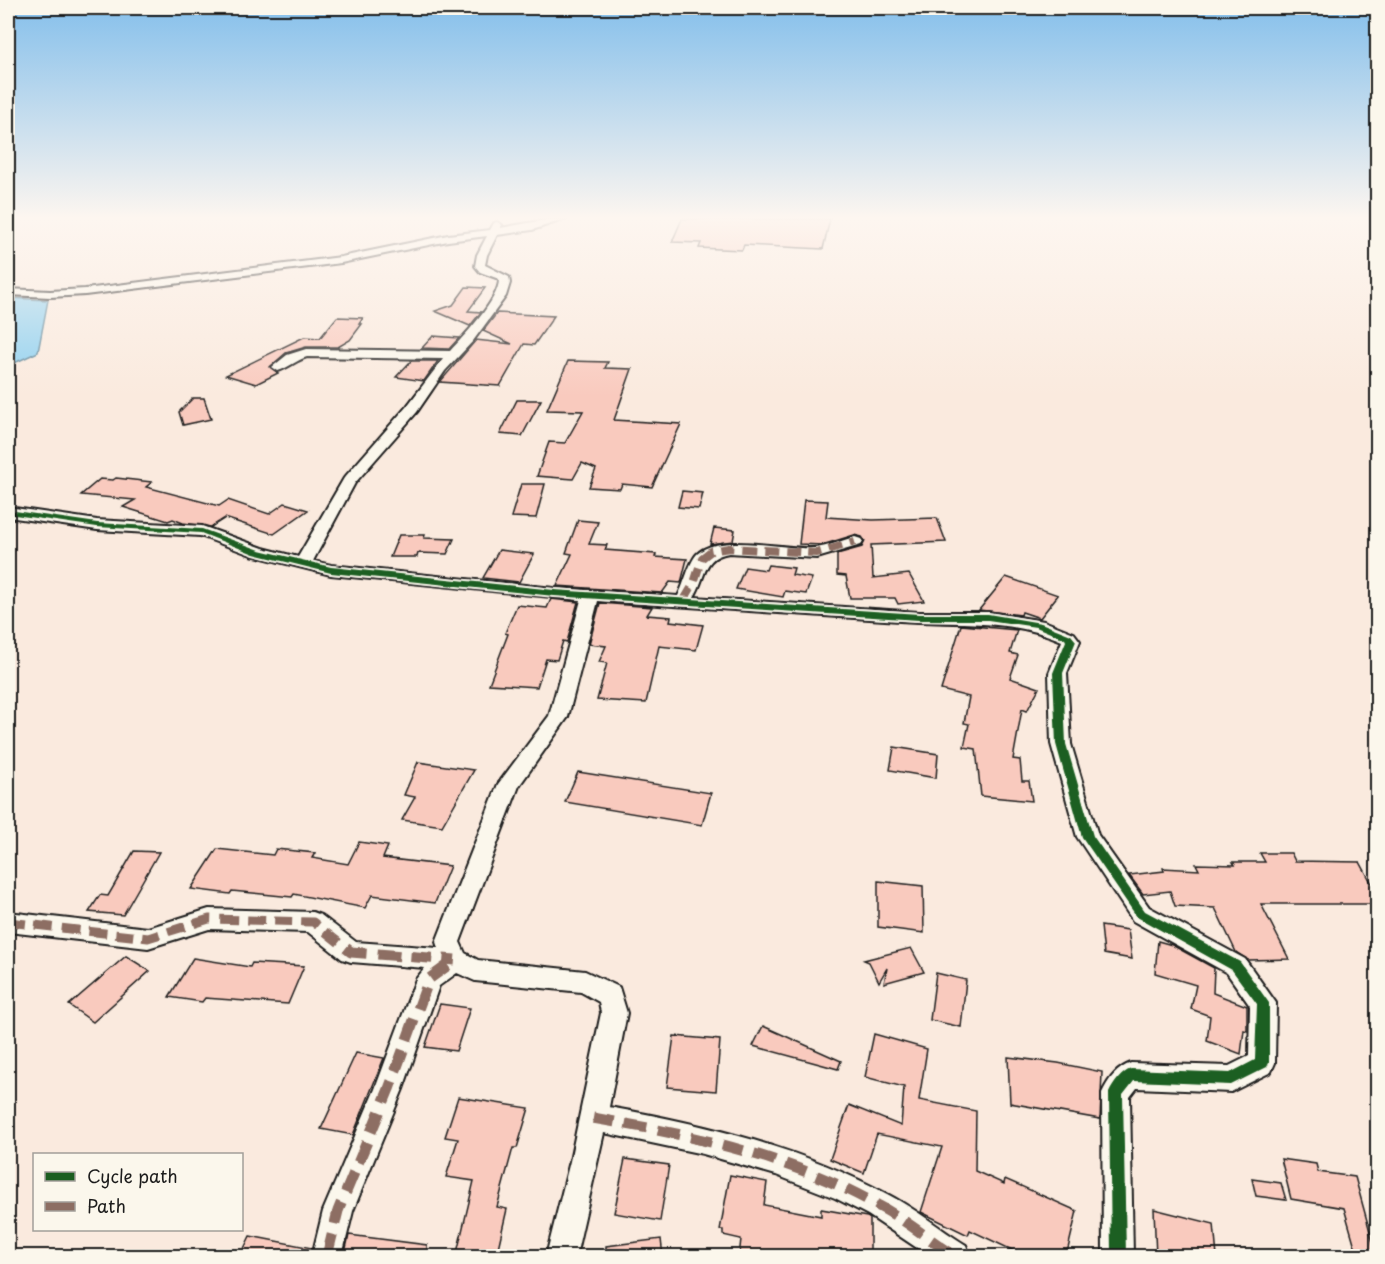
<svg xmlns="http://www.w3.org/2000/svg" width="1385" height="1264" viewBox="0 0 1385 1264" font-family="'Playpen Sans',sans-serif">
	<rect width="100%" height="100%" fill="#faeade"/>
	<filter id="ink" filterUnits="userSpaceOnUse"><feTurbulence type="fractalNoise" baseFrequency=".0167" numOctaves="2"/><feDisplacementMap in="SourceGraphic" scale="12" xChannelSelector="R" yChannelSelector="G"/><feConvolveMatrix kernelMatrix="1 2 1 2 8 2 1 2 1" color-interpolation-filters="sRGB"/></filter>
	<g filter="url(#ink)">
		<path fill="#8fd0f0" stroke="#61889b" stroke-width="1.5" d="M8,298l40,2 -10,52 -30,14z"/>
		<g fill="#f9cabe" stroke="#1c1c1c" stroke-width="1.5">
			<path d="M682,219h148l-7,30 -79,-4 -2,5 -43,-2 2,-5 -29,-1z"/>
			<path d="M466,287l19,1 -17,23 13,1 -11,14 -35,-15 18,-6z"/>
			<path d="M497,313l57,3 -20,29 -10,-1 -24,42 -60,-4 36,-42 36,4 -29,-13z"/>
			<path d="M337,317l26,1 -4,6h3l-12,16 -12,7h-32l-20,6 -16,14 8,6 -22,11 -30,-9 78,-38 16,1z"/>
			<path d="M433,336l26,2 -10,11 -27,-1z"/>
			<path d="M411,361h27l-14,20 -28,-4z"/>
			<path d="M568,361l40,1 -3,6 27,1 -18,51 67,4 -29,63 -30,-3 -2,5 -31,-2 7,-18 -14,-6 -9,16 -36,-3 12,-34 16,1 18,-32 -36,-1z"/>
			<path d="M193,398h11l7,21 -28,6 -4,-13z"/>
			<path d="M517,400h24l-19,36 -22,-2z"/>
			<path d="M116,478l36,4 -6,5 73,19 9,-6 41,14 16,-11 23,7 -34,24 -49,-16 -14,9 -28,-4 -10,-4 -5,2 -45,-14 12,-7 -54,-5 19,-16 13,1z"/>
			<path d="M521,484h24l-9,34 -25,-1z"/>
			<path d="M682,491l21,2 -4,16 -21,-2z"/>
			<path d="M804,500l24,1 -2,16 47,3 64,-2 9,24 -75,3 2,33 36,-4 15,27 -26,3 -3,-6h-45l-4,-22 -9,-1v-21l25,-7 3,-6 -3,-4 -8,-2 -32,10 -23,-1z"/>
			<path d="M578,520l20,2 -9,22 18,1 -2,5 51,4 -1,3 32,2 -6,24 -11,-1 -8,11 -105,-7 15,-32 -6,-1z"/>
			<path d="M714,528l21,2 -2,11 -23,3z"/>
			<path d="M399,535h26l-1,3 30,1 -7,15 -29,-1 -1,4h-27z"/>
			<path d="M499,550l35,4 -15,28 -36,-4z"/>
			<path d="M768,565l26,3 -2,7 20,3 -6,16 -21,-3 -2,6 -47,-8 9,-22 21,3z"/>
			<path d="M1006,577l52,18 -18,23 -18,-6 -1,3 -42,-5z"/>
			<path d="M551,599l27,3 -11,40 -4,-1 -6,19 -11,-1 -9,28 -48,-3 19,-50 -3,-1 12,-28 30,3z"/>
			<path d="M600,603l52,4 -5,8 24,2 -1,4 33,4 -7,25 -37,-4 -13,57 -49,-3 10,-37 -8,-1 7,-16 -17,-2z"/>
			<path d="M961,625l56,5 -7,23 8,2 -8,23 29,10 -12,23 -5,-2 -9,50 7,1 2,21h7l3,20 -51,-5 -5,-47 -12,-2 5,-23 -5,-1 5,-26 -28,-7z"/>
			<path d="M894,747l44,7 -2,24 -46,-8z"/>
			<path d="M418,762l56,8 -32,56 -40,-6 13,-23 -11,-2z"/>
			<path d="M578,772l133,21 -9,32 -137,-23z"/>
			<path d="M359,842l29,4 -5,12 67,8 -15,37 -63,-8 -7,13 -71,-14 -2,3 -60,-6 -2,3 -39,-5 26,-40 56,6 3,-6 39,4 -3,5 36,6z"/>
			<path d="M134,851l25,1 -36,63 -34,-3 11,-17 8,1z"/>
			<path d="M1260,853h31l4,8 65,1 17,31v11h-116l28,55 -41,1 -12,-8 -21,-44 -40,-2 -5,-15 -27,3 -14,-19 35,-4 -1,-3 36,2 -3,-6 39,1 -2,-3h32z"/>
			<path d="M878,881l45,5 1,47 -46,-6z"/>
			<path d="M1101,926l27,4 4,29 -28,-5z"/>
			<path d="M1158,941l14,4 42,23 -1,25 34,13v25l-3,-1 -3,24 -34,-13 3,-25 -19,-7 5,-24 -41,-12z"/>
			<path d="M911,948l13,24 -40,11 3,-15 -8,14 -10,-20 -5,-2z"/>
			<path d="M126,956l24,15 -57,51 -24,-17z"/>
			<path d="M193,958l57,9 2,-4 52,3 -16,38 -83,-6 -3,4 -33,-5z"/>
			<path d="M936,973l30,7 -5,47 -31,-7z"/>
			<path d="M440,1004l30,4 -14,43 -31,-4z"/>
			<path d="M763,1026l78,35 -3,8 -85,-23z"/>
			<path d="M874,1034l53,15 -8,51 57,11 -1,60 29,13 1,-5 72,32 -11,46h-39l-57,-27 -2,5 -47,-23 21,-65 -65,-13 -13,39 -34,-14 19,-54 52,21 3,-39 -39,-10z"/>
			<path d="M674,1036l46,4 -4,51 -49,-4z"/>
			<path d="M356,1053l28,5 -31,77 -32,-6z"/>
			<path d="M1008,1057l50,6 44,9 -2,47 -90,-16z"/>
			<path d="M458,1097l71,11 -12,40h-4l-16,59 10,2 -11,48h-40l18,-76 -28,-4 12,-38 -13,-2z"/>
			<path d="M625,1159l44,6 -9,56 -46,-8z"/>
			<path d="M1281,1159l35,5 2,8 37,5 22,80h-19l-14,-49 -53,-9z"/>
			<path d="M730,1175l37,7 -3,23 57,11v-7l46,8 3,2v38h-131l2,-18 -18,-4v-5h-3z"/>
			<path d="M1252,1179l29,4 5,17 -30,-4z"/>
			<path d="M1154,1209l60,15 3,33h-61z"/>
			<path d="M349,1235l78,10v12h-83z"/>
			<path d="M250,1236l62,12 -2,9h-70z"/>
			<path d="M661,1239l2,18h-57v-11z"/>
		</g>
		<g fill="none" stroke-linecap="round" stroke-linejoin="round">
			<g stroke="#1c1c1c" stroke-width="4">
				<path id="street" d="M551,219h15l-34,11 -35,5 -10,20 -2,10 24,12 1,6 -4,13 -33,45 -28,30 -28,41 -62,71 -42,78 18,4 223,23 124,8c6,-11 11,-34 19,-42 22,-22 88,-4 118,-6 13,-1 27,-8 40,-11l6,2 2,3 -2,3 -44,13 -88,-5c-27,4 -22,23 -35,44l225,15h69l56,9 30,12 6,8 -13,32 4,71 27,91 51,72 96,52 31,44 -1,60 -4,9 -40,20 -94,-4 -7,9 3,159h-30l-1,-163c6,-13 15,-25 29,-30l98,3 20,-10 1,-50 -23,-33 -94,-52 -56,-84 -26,-93 -2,-71 13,-32c-52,-23 -107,-16 -162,-20 -101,-7 -201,-13 -302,-20l-30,116 -49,69 -59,156 5,11 13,7 107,11 34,16 8,26 -18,94c96,17 193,41 280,88 27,14 51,34 77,50l4,11h-41l-61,-41 -33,-17 -59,-23 -73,-21 -99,-21 -28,123h-30l24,-95 31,-148 -2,-11 -18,-10 -106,-11 -18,-8 -18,13 -36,103 -50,122 -11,45h-30l11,-45 52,-122 41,-110 9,-11 -74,-6 -9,-3 -34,-27 -99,-3 -61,19 -140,-16v-20l140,16 61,-19 104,3 8,3 35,27 82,6 -2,-6 62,-158 51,-68 32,-116 -250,-25 -80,-20 -51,-19 -103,-6 -89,-13v-10l89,13 105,6 61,22 35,9 46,-79 63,-72 36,-47 -136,-2c-10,3 -19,11 -29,14l-6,-4 15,-12 19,-6 144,2c13,-14 50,-52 49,-72l-19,-7 -5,-6 2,-11 10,-19 -39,5 -107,22 -256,32 -35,2 -42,-2v-6l42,2 35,-2 256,-32 107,-22 42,-5 4,-7 3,-1 5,3 -2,3z"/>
			</g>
			<use href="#street" fill="#fbf7ec" fill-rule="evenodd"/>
			<path stroke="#8d6e63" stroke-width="8" stroke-dasharray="14 8" stroke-linecap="butt" d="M684,600l10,-17 8,-25 9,-7 18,-3 88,5 38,-11"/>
			<path stroke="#8d6e63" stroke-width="9" stroke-dasharray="18 9" stroke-linecap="butt" d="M8,922l140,16 61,-19 104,3 34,27"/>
			<g stroke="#8d6e63" stroke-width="11" stroke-dasharray="22 11" stroke-linecap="butt">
				<path d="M346,948l5,4 104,8"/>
				<path d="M593,1118c98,17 198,38 286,88 27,14 50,34 76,50"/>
				<path d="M327,1256l11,-45 51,-122 40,-110 26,-19"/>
			</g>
			<g stroke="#fbf7ec" stroke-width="4">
				<path id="cycleway" d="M8,510l89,13 105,6 58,21 71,17 223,23 365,24h69l53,9 30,12 5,6 -13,32 3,71 27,92 52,75 95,51 29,41v60l-2,4 -36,18 -97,-4 -11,14 3,161h-15l-2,-163c4,-9 13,-21 22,-24l99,4 25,-13 2,-56 -25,-34 -95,-53 -55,-80 -26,-93 -3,-71 13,-32 -1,-2 -29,-12 -48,-7h-69l-365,-24 -223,-23 -77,-19 -53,-21 -104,-6 -89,-13z"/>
			</g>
			<use href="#cycleway" fill="#1b5e20" fill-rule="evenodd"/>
		</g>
	</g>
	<linearGradient id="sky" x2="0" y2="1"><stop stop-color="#84bfeb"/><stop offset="0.55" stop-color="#fdf6f0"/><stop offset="1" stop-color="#fdf6f0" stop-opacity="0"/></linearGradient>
	<rect width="1385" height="396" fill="url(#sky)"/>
	<rect width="1385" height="1264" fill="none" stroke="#fbf7ec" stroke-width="30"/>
	<rect x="15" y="15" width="1355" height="1234" fill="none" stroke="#1c1c1c" stroke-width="2" filter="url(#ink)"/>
	<rect x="33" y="1153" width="210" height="78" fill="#fbf7ec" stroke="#a29f99" stroke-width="1.5"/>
	<rect x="45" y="1172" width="30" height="9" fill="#1b5e20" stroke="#a29f99" stroke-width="1.5"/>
	<text x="87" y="1183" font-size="18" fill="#1c1c1c">Cycle path</text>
	<rect x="45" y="1202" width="30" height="9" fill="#8d6e63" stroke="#a29f99" stroke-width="1.5"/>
	<text x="87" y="1213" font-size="18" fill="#1c1c1c">Path</text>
</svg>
